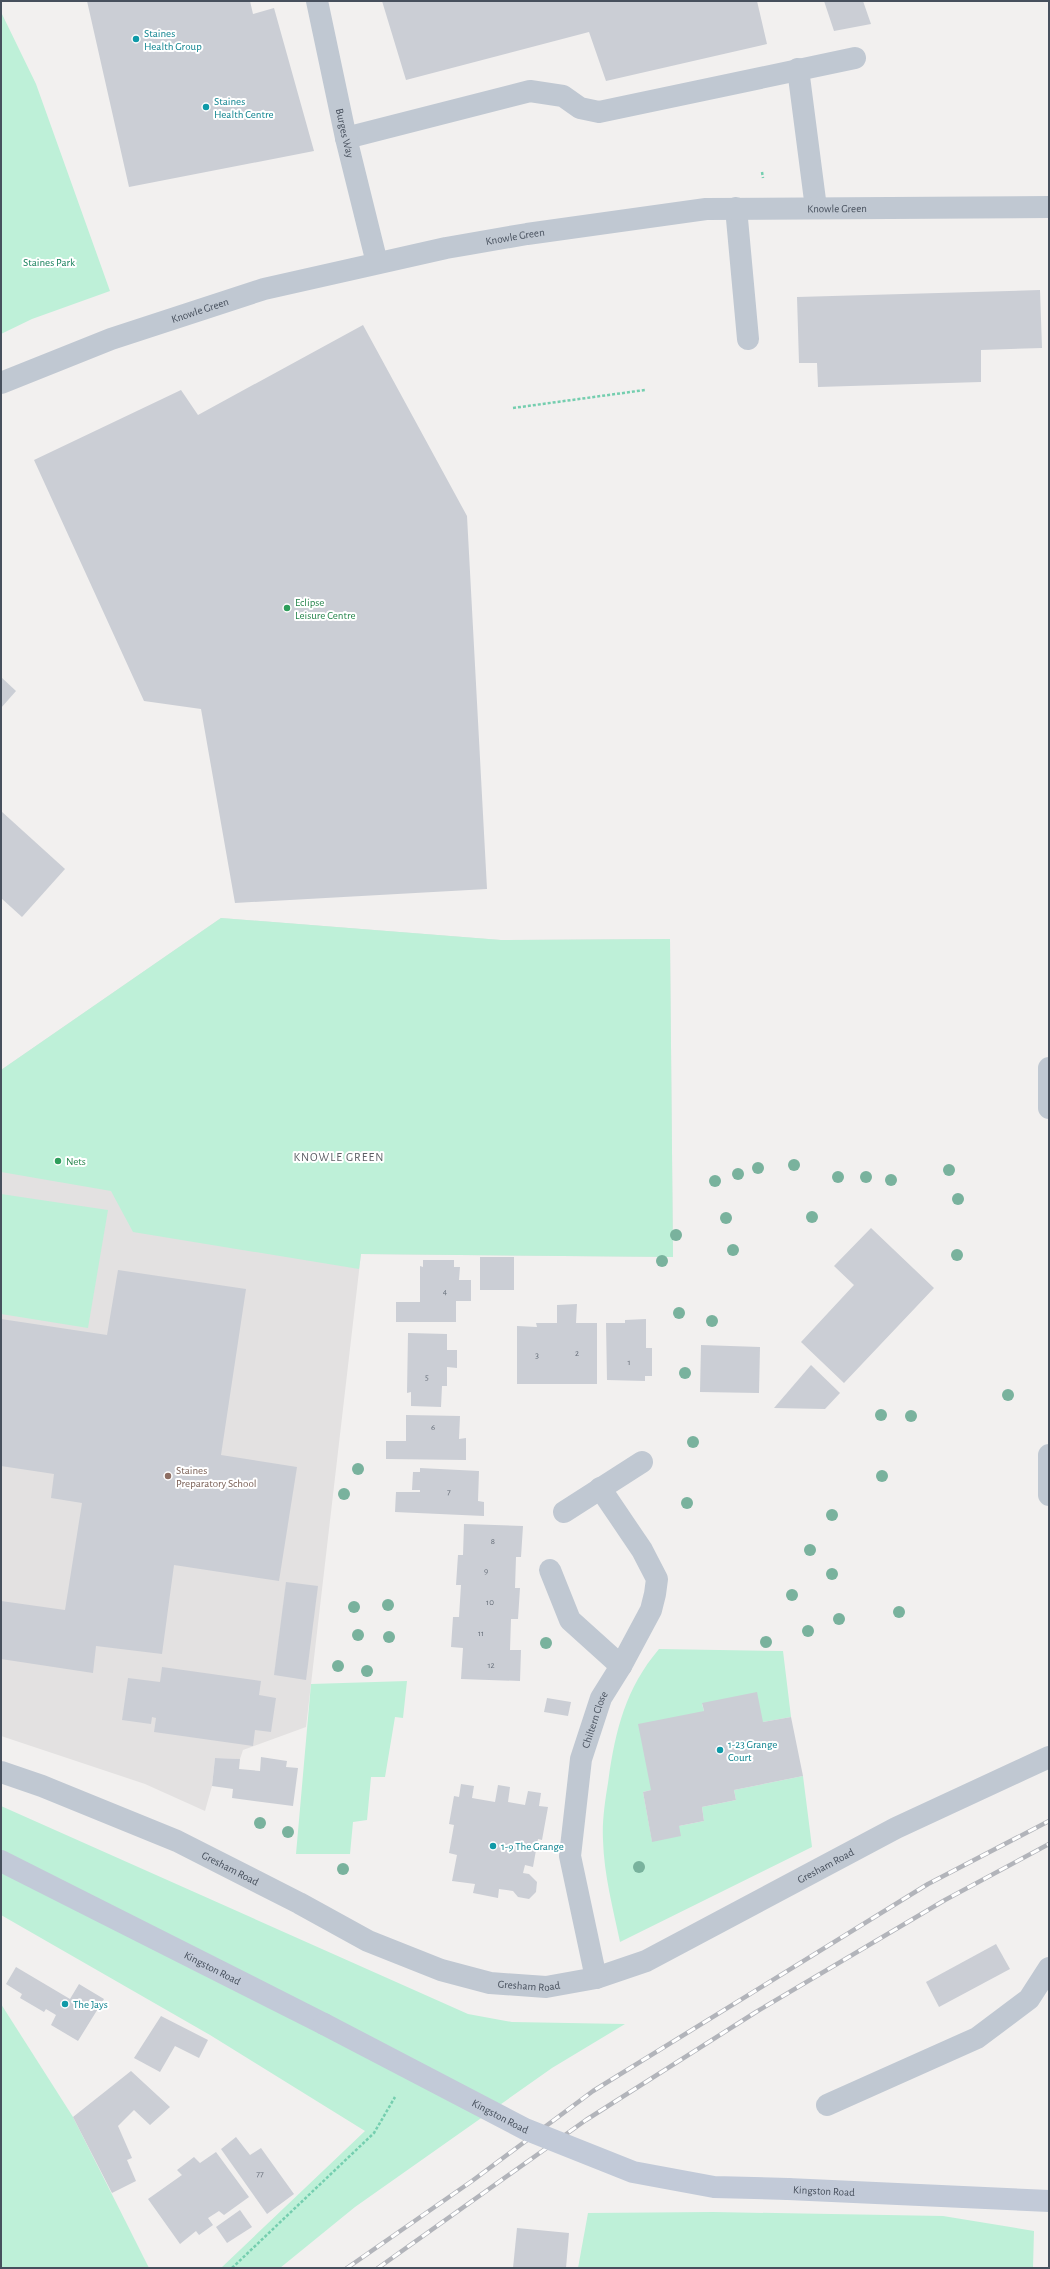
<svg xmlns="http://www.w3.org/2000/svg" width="1050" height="2269" viewBox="0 0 1050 2269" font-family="'Alegreya Sans',sans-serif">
	<rect width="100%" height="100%" fill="#f2f0ef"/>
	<path fill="#e3e1e1" d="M221,918l280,22 169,-1 3,318 -312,-3 -55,473 -63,23 -3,9 -25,-1 -3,28 -7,25 -60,-27 -144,-48v-666z"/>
	<g fill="#bef0d8">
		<path d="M1,12l35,72 74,207 -78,28 -31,15z"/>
		<path d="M221,918l280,22 169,-1 3,318 -312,-3 -2,15 -226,-37 -22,-41 -110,-19v-102z"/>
		<path d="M1,1194l107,16 -20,118 -87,-14z"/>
		<path d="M659,1649l124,2 8,66 -28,5 -61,-18 2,7 -53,79 -8,2 9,49 27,-15 25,-5 -2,-14 34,-7 -2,-10 69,-14 9,71 -192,95c-7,-34 -16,-67 -17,-102 -1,-18 2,-39 5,-57 7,-51 17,-94 51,-134z"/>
		<path d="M407,1681l-4,37 -8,-1 -10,60h-14l-4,43 -14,2 -3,32h-54l15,-170z"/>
		<path d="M1,1806l467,208 44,8 113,2 -73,44 -197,139 -75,61h-59l144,-137 -155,-96 -209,-120z"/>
		<path d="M1,2004l72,113 76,151h-148z"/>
		<path d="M713,2212l230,4 91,15 -1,37h-455l10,-55z"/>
	</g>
	<g fill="#cbced5">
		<path d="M87,1h163l3,13 21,-6 40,143 -185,36z"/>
		<path d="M382,1h375l10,43 -161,37 -17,-49 -183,48z"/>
		<path d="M824,1h39l8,23 -37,7z"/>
		<path d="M1040,290l2,58 -61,2v32l-163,5 -1,-24h-18l-2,-66z"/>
		<path d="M363,325l104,191 20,373 -252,14 -34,-194 -57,-8 -110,-241 147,-70 17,25z"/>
		<path d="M1,677l15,14 -15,17z"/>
		<path d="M1,811l64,58 -43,48 -21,-19z"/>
		<path d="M871,1228l63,60 -90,95 -43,-41 53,-57 -20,-19z"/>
		<rect x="480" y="1257" width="34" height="33"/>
		<path d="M423,1260h31v7h6l-1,13h12v21h-15v21h-60v-20h24v-36l3,1z"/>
		<path d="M118,1270l128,19 -25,166 76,12 -18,114 -105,-16 -12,89 -66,-8 -3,27 -92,-14v-58l64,9 17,-107 -31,-5 3,-24 -53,-8v-147l106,16z"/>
		<path d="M577,1304l-1,19h21v61h-80v-58l20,1 -1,-4h21v-18z"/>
		<path d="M646,1319v29h6v28h-7v5l-38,-1 -1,-57h19v-3z"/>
		<path d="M408,1333l39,1v16h10v18l-10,-1v19h-5l-1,21 -30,-1v-14l-4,1z"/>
		<path d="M701,1345l59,2 -1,46 -59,-1z"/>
		<path d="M811,1365l29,28 -15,16 -51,-1z"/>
		<path d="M406,1415l54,1 -1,23 7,-1v22l-80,-1v-18h20z"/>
		<path d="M420,1468l59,3 -1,30 6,1v14l-89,-4 1,-20h24v-2h-8l1,-18h7z"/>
		<path d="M464,1524l59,2 -2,31h-5l-1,31h5l-2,31h-7l-1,31h11l-1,31 -59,-2 2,-31 -12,-1 2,-30h6l2,-32h-5l2,-30h5z"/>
		<path d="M286,1582l32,4 -12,94 -32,-5z"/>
		<path d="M162,1667l99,14 -2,14 17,3 -5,34 -16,-2 -2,16 -99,-14 2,-14 -4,-1 -1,7 -29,-4 6,-42 32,4z"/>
		<path d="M757,1692l6,30 28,-5 12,59 -69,14 2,10 -34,7 2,14 -25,5 2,10 -29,6 -9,-50 8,-2 -13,-66 66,-13 -2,-8z"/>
		<path d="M547,1698l24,4 -3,14 -24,-4z"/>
		<path d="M261,1757l26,4 -1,6 12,1 -5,38 -61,-8 1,-9 -21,-3 3,-28 25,1 -1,10 21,2z"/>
		<path d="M461,1784l13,2 -2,12 23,4 3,-17 12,2 -2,15 17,3 3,-14 13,2 -2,13 9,1 -6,33 -4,-1 -5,28 -8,-2 -2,8 6,1 8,8 -1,10 -7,7 -11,-2 -5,-6 -14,-2 -1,9 -25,-5 2,-9 -23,-3 5,-26 -8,-2 5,-28 -5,-1 5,-28 5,1z"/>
		<path d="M996,1944l14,25 -71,38 -13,-25z"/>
		<path d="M16,1967l54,32 9,-15 25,15 -26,42 -27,-16 5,-10 -10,-6 -2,3 -24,-14 2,-4 -16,-10z"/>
		<path d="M161,2016l47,24 -9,18 -24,-12 -15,26 -26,-14z"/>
		<path d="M131,2071l39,36 -20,18 -16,-15 -16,16 14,32 -5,2 9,21 -24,12 -39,-76z"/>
		<path d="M236,2137l14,18 11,-7 33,46 -27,20 -46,-65z"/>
		<path d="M216,2152l33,45 -25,18 -5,-4 -11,7 5,7 -14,10 -3,-4 -16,13 -32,-45 34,-24 -5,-5 17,-13 6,6z"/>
		<path d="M240,2210l12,17 -25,16 -11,-16z"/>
		<path d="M517,2228l52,5 -3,35h-53z"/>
	</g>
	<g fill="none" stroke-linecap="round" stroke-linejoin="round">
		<g stroke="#75ceaf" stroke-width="2.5" stroke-dasharray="3 2" stroke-linecap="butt">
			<path d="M762,172l1,6"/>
			<path d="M513,408l132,-18"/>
			<path d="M232,2268l142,-135 21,-36"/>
		</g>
		<g stroke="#c0c8d2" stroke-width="22">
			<path d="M798,69l18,139"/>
			<path d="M346,138l184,-47 33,5 17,12 19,4 256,-54"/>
			<path d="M736,208l12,131"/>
			<path d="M550,1570l20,50 51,46"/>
			<path d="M827,2105l150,-67 52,-39 20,-31"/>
		</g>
		<g stroke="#c0c8d2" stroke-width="22">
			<path id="s1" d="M317,1l29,137 31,125"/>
			<path id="s2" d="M1,383l110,-44 153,-50 182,-41 81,-14 179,-25 343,-2"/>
			<path d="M1049,1068v40"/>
			<path d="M1049,1455v40"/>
			<path d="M564,1512l78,-50"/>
			<path id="s3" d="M1,1772l41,14 135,55 122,62 69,38 73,29 49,13 56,4 50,-9 50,-17 250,-133 153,-71"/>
			<path id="s4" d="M596,1978l-26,-122 11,-97 20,-61 20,-32 30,-56 4,-16 2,-15 -15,-29 -42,-62"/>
		</g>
		<g stroke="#c2cad8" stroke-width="22">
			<path id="s5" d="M1,1861l323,163"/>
			<path id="s6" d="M788,2189l261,12"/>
		</g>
		<g stroke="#b2b4ba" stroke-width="4.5">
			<g id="rail">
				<path d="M347,2268l125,-87 121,-90 335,-207 121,-63"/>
				<path d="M378,2268l208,-148 170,-108 189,-112 104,-56"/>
			</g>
		</g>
		<use href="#rail" stroke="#fff" stroke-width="3" stroke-dasharray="9" stroke-linecap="butt"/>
		<path stroke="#c2cad8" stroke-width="22" id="s7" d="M324,2024l201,105 108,43 81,15 74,2"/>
	</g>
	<g fill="#79b29d">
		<circle cx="794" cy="1165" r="6"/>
		<circle cx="758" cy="1168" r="6"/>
		<circle cx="949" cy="1170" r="6"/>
		<circle cx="738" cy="1174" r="6"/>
		<circle cx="838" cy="1177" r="6"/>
		<circle cx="866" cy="1177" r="6"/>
		<circle cx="891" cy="1180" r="6"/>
		<circle cx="715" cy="1181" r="6"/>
		<circle cx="958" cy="1199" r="6"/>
		<circle cx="812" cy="1217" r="6"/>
		<circle cx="726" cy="1218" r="6"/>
		<circle cx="676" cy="1235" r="6"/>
		<circle cx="733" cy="1250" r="6"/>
		<circle cx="957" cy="1255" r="6"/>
		<circle cx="662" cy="1261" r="6"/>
		<circle cx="679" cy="1313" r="6"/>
		<circle cx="712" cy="1321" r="6"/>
		<circle cx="685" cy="1373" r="6"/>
		<circle cx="1008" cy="1395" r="6"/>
		<circle cx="881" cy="1415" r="6"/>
		<circle cx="911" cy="1416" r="6"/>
		<circle cx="693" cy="1442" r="6"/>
		<circle cx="358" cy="1469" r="6"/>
		<circle cx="882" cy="1476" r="6"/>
		<circle cx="344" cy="1494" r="6"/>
		<circle cx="687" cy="1503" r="6"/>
		<circle cx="832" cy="1515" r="6"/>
		<circle cx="810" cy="1550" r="6"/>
		<circle cx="832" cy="1574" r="6"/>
		<circle cx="792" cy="1595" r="6"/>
		<circle cx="388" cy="1605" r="6"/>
		<circle cx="354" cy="1607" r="6"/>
		<circle cx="899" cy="1612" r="6"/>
		<circle cx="839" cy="1619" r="6"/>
		<circle cx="808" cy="1631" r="6"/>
		<circle cx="358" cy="1635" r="6"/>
		<circle cx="389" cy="1637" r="6"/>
		<circle cx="766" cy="1642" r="6"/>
		<circle cx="546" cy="1643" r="6"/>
		<circle cx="338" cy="1666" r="6"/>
		<circle cx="367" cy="1671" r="6"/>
		<circle cx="260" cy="1823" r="6"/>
		<circle cx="288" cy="1832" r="6"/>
		<circle cx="639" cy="1867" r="6"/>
		<circle cx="343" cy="1869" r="6"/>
	</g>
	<g fill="#0f9aa8" stroke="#fff" stroke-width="1.5">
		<circle cx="136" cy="39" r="4"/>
		<circle cx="206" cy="107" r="4"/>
		<circle cx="720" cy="1750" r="4"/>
		<circle cx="493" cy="1846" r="4"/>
		<circle cx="65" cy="2004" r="4"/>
	</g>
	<g fill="#2e9e5b" stroke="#fff" stroke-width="1.5">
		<circle cx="287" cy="608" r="4"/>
		<circle cx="58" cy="1161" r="4"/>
	</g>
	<circle fill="#8d6e63" stroke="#fff" stroke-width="1.5" cx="168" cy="1476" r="4"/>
	<g text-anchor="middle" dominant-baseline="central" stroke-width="4" stroke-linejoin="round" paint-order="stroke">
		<g font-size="9" fill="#68707b">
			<text x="445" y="1291">4</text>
			<text x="577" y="1353">2</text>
			<text x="537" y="1355">3</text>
			<text x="629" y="1362">1</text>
			<text x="427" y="1377">5</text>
			<text x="433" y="1427">6</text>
			<text x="449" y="1492">7</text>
			<text x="493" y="1541">8</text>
			<text x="486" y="1571">9</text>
			<text x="490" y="1602">10</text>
			<text x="481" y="1633">11</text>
			<text x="491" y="1665">12</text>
			<text x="260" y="2174">77</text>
		</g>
		<g font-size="11" fill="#0d838f" stroke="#fff" text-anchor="start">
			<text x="144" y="33">Staines<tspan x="144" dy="13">Health Group</tspan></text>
			<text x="214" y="101">Staines<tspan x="214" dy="13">Health Centre</tspan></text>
			<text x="728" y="1744">1-23 Grange<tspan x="728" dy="13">Court</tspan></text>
			<text x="501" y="1846">1-9 The Grange</text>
			<text x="73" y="2004">The Jays</text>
		</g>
		<g font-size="11" fill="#47505d" stroke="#fff">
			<text stroke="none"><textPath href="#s1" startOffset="135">Burges Way</textPath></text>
			<text stroke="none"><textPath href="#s2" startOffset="860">Knowle Green</textPath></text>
			<text stroke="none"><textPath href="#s2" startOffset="536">Knowle Green</textPath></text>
			<text stroke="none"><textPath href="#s2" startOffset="212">Knowle Green</textPath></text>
			<text stroke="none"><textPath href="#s4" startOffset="264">Chiltern Close</textPath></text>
			<text stroke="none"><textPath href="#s3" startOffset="897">Gresham Road</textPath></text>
			<text stroke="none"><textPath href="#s3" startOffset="249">Gresham Road</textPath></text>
			<text stroke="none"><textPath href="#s5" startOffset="237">Kingston Road</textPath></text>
			<text stroke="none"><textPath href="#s3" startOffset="573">Gresham Road</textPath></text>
			<text stroke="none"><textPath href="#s7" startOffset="199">Kingston Road</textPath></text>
			<text stroke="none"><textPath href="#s6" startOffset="36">Kingston Road</textPath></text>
		</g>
		<g font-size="11" fill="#16805a" stroke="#fff">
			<text x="49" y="262">Staines Park</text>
		</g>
		<g font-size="11" fill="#27864d" stroke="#fff" text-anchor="start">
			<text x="295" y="602">Eclipse<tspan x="295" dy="13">Leisure Centre</tspan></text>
			<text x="66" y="1161">Nets</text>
		</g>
		<g font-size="11" fill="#785e54" stroke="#fff" text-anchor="start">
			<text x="176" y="1470">Staines<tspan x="176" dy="13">Preparatory School</tspan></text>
		</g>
		<g font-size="12" letter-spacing="1" fill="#5c5f65" stroke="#fff">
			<text x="339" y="1157">KNOWLE GREEN</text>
		</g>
	</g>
	<rect width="1050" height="2269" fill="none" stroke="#47505d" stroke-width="4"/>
</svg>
